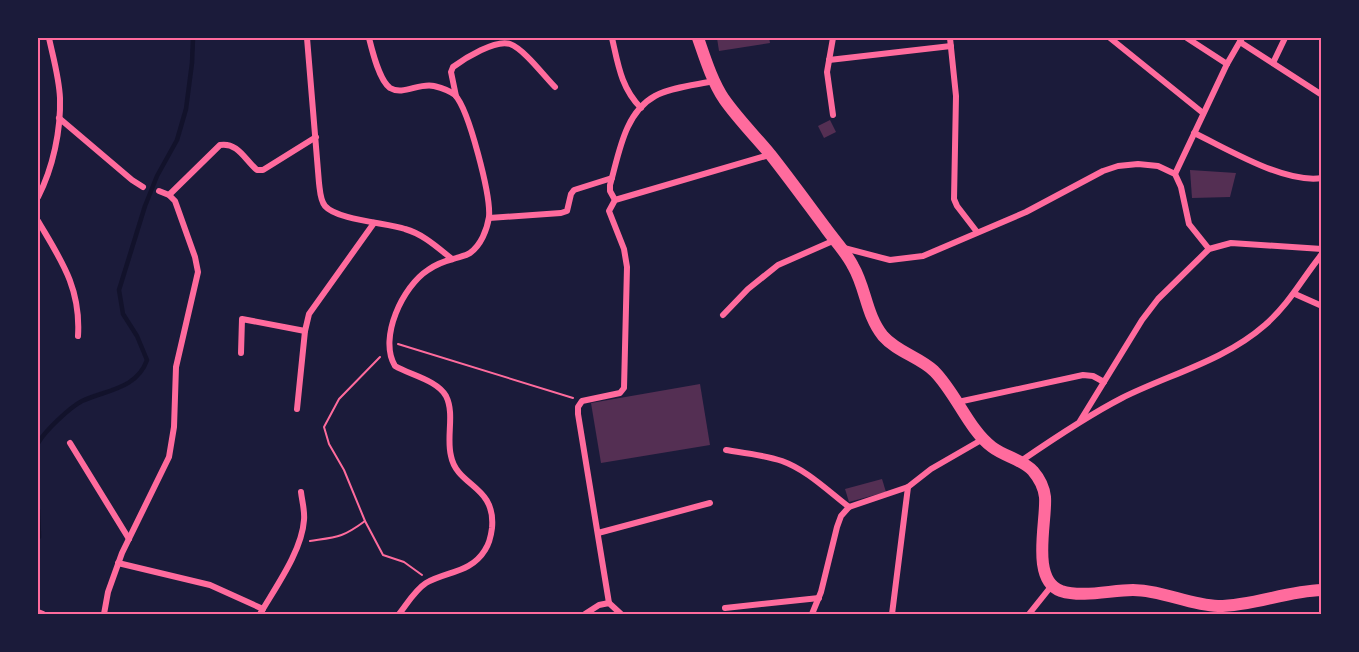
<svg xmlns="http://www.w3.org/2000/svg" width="1359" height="652" viewBox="0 0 1359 652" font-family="'PT Sans Narrow',sans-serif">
	<rect width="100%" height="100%" fill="#1b1b3a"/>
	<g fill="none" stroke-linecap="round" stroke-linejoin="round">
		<g stroke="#12122b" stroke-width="4.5">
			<path d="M38,443c7,-12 31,-35 44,-42 24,-11 55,-12 65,-41l-10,-24 -14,-22 -4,-24 26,-84 12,-30 20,-36 9,-31 6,-46 1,-25"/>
			<path d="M38,510l1,27 -1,1"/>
		</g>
	</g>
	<g fill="#542f53">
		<path d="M717,38h52l1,5 -51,8z"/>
		<path d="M830,120l6,12 -12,6 -6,-12z"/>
		<path d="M1190,170l46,3 -6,24 -38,1z"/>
		<path d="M700,384l10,61 -109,18 -10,-60z"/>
		<path d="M882,479l4,13 -37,10 -4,-13z"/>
	</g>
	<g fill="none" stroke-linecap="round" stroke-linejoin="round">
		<g stroke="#ff6b9d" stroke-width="2">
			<path d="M398,344l175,54"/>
			<path d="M380,357l-41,42 -15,28 5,17 15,26 21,51 18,34 21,7 18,13"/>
			<path d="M310,541c27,-4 32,-3 55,-20"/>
		</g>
		<g stroke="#ff6b9d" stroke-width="6">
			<path d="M307,38l12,145c1,7 1,17 6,23 12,14 62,17 80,23 18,5 32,18 47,30"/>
			<path d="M369,38c3,12 10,42 21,50 13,8 30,-6 44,-2 8,2 15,4 21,9 14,15 36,101 34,122 -2,13 -8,28 -19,36 -4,3 -12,4 -17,6 -8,2 -18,6 -25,11 -25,16 -50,68 -33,96 15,9 42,14 51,30 9,18 0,41 5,60 6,31 45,29 41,72 -1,8 -3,16 -7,22 -14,23 -38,21 -59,33 -11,7 -19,21 -27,31"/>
			<path d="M612,38c6,26 9,50 29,70"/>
			<path d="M950,38l6,58 -2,103 3,7 20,26"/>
			<path d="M1110,38l93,75"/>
			<path d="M1187,38l40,26"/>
			<path d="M1240,42l82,53"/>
			<path d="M829,60l122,-14"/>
			<path d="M1273,63l12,-25"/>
			<path d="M456,96l-5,-24 2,-5c12,-9 43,-28 57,-23 14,5 34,32 45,43"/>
			<path d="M833,115l-6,-43 6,-34"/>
			<path d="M59,118l73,62 11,7"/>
			<path d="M1194,133c34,16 91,51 128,45"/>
			<path d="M1175,174l52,-110 15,-26"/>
			<path d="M169,195l51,-50c18,-3 25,15 37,25h6l53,-33"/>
			<path d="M38,197c15,-29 23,-67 22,-99 -1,-21 -7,-41 -11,-60"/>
			<path d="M615,200l-5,-9v-6c9,-31 14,-72 45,-89 17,-9 41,-11 59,-15"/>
			<path d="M489,218l72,-5 6,-2 4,-17 3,-4 38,-12"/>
			<path d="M38,221c23,39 43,67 40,115"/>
			<path d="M844,248l46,12 33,-4 103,-44 77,-41 15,-5 20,-2 20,2 17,8 6,13 8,37 20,25"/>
			<path d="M1295,294l27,12"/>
			<path d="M723,315l25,-26 30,-24 57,-25"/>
			<path d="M241,353l1,-34 63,12"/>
			<path d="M958,402l125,-27 10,1 11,6"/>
			<path d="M297,409l8,-78 4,-17 65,-91"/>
			<path d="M1080,421l62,-101 16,-21 51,-50 22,-6 91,6"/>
			<path d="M70,443l59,96"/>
			<path d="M726,450c19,3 38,5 56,11 25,9 46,30 67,46"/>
			<path d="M1021,461c32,-22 66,-45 101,-63 48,-24 102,-37 143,-73 25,-22 36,-45 57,-71"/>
			<path d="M598,533l112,-30"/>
			<path d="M118,563l92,22 53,24"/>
			<path d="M609,603l-31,-189v-7l4,-6 38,-8 4,-5 3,-121 -3,-18 -15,-38 6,-11 154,-45"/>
			<path d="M725,608l94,-10"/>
			<path d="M38,612l5,2"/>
			<path d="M104,614l4,-22 14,-39 47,-96 5,-30 2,-60 22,-95 -3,-15 -20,-56 -6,-6 -10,-4"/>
			<path d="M260,614c15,-26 42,-63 44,-94 1,-9 -2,-19 -3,-28"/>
			<path d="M585,614l14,-9 10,-2 12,11"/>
			<path d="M812,614l9,-22 16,-65 4,-11 8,-9 59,-20 23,-18 52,-30"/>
			<path d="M892,614l16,-127"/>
			<path d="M1029,614l24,-30"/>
		</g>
		<path stroke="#ff6b9d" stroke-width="12" d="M698,38c7,20 14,43 26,61 14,20 31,37 46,55 19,24 37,49 55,73 9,13 21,25 28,39 13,22 13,49 30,70 14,16 36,21 51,35 22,22 35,59 58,76 13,10 30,12 41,24 6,7 11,17 12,26 2,24 -15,83 16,94 22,7 50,-1 72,-1 29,0 56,15 85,16 35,0 68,-15 104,-16"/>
	</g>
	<rect width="1359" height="652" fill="none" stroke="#1b1b3a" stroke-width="78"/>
	<rect x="39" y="39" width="1281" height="574" fill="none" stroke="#ff6b9d" stroke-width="2"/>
</svg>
